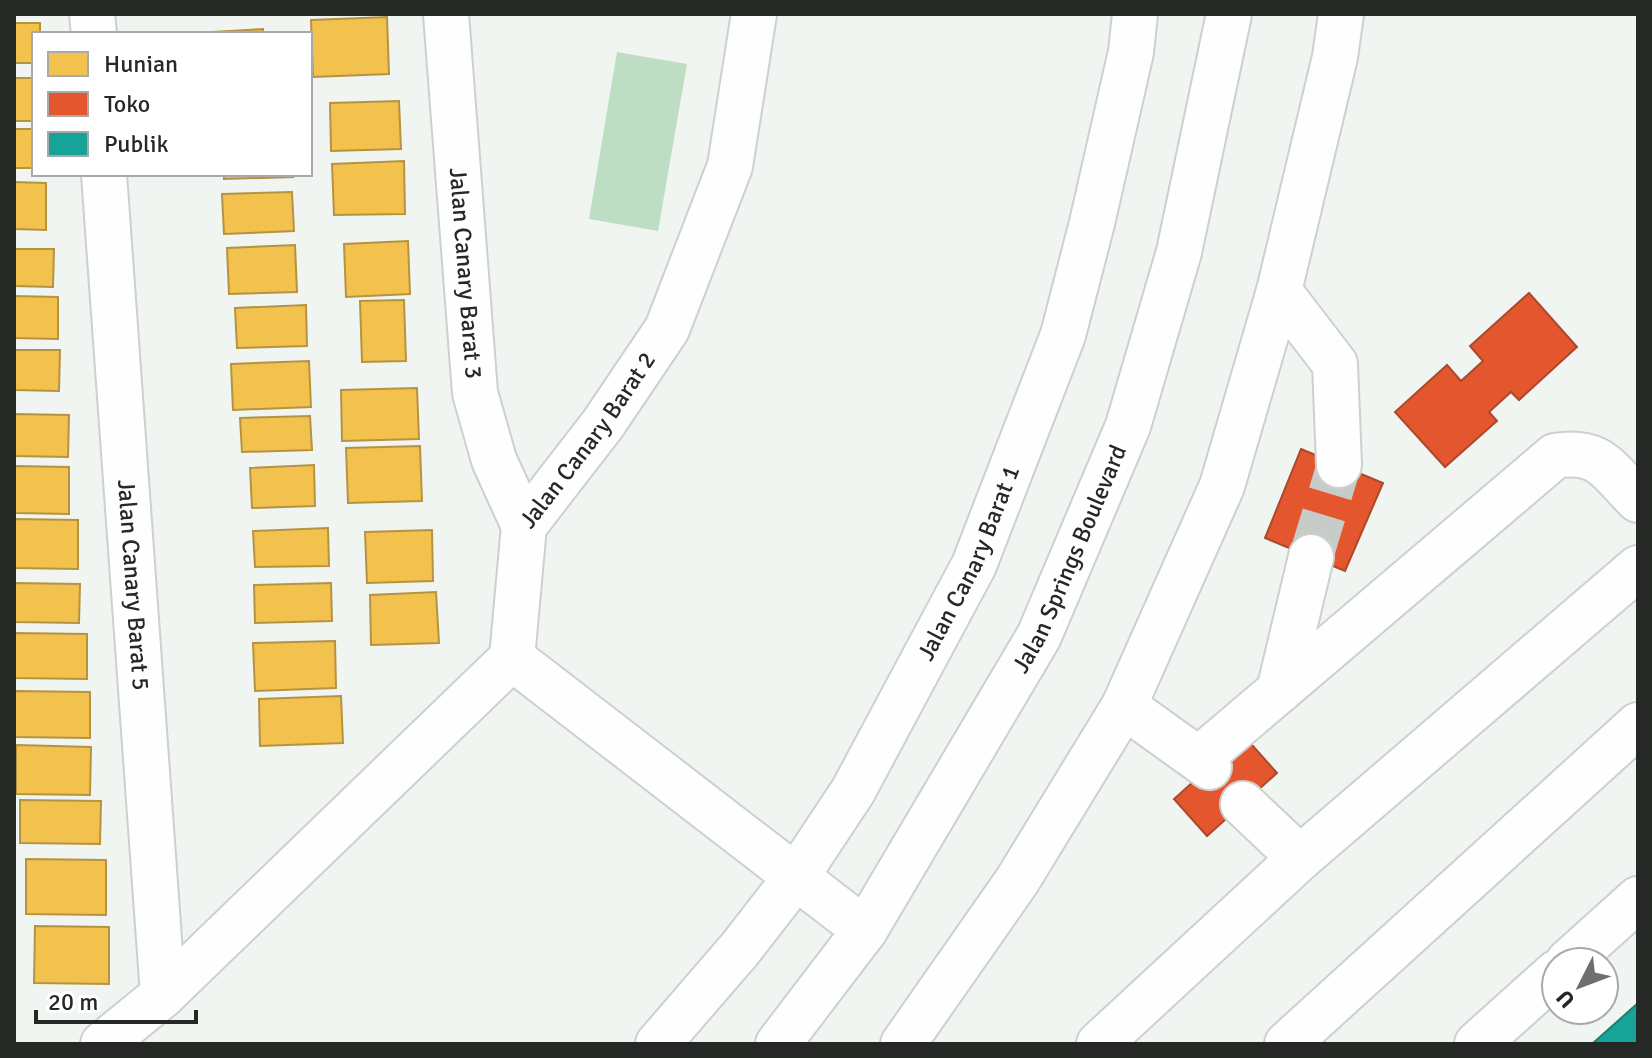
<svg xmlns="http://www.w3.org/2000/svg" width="1652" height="1058" viewBox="0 0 1652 1058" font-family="Signika,sans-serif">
	<rect width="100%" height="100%" fill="#f0f5f1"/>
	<path fill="#bedec3" d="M617,52l70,12 -29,167 -69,-12z"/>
	<g fill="#f2c14e" stroke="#b59342" stroke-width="2">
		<path d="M387,17l2,57 -76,3 -2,-57z"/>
		<path d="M14,23h26v11h-6v29h-20z"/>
		<path d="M263,29v5h-50v-2z"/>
		<path d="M14,78h18l1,43h-19z"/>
		<path d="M399,101l2,48 -70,2 -1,-48z"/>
		<rect x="14" y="129" width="20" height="39"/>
		<path d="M404,161l1,53 -71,1 -2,-51z"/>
		<path d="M224,174h68l1,3 -69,2z"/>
		<path d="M14,182l32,1v47l-32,-1z"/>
		<path d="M292,192l2,39 -70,3 -2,-40z"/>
		<path d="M408,241l2,53 -64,3 -2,-53z"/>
		<path d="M295,245l2,47 -68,2 -2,-46z"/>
		<path d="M14,249h40l-1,38 -39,-1z"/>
		<path d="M14,296l44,1v42l-44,-1z"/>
		<path d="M404,300l2,61 -44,1 -2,-61z"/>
		<path d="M306,305l1,41 -70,2 -2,-40z"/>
		<path d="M14,350h46l-1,41 -45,-1z"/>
		<path d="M309,361l2,46 -78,3 -2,-46z"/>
		<path d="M417,388l2,51 -77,2 -1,-51z"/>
		<path d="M14,414l55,1 -1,42 -54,-1z"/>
		<path d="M310,416l2,34 -70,2 -2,-34z"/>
		<path d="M420,446l2,55 -74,2 -2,-55z"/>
		<path d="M314,465l1,41 -63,2 -2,-40z"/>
		<path d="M14,466l55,1v47l-55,-1z"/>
		<path d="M14,519l64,1v49l-64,-1z"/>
		<path d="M328,528l1,38 -74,1 -2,-36z"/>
		<path d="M432,530l1,51 -66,2 -2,-51z"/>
		<path d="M14,583l66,1 -1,39 -65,-1z"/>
		<path d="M331,583l1,38 -77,2 -1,-38z"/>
		<path d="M436,592l3,51 -68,2 -1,-50z"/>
		<path d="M14,633l73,1v45l-73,-1z"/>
		<path d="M335,641l1,47 -81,3 -2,-48z"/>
		<path d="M14,691l76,1v46l-76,-1z"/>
		<path d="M341,696l2,47 -83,3 -1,-47z"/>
		<path d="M16,745l75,2 -1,48 -74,-1z"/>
		<path d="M20,800l81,1 -1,43 -80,-1z"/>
		<path d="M26,859l80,1v55l-80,-1z"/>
		<path d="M35,926l74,1v57l-75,-1z"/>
	</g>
	<g fill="#e4572e" stroke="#ab492c" stroke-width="2">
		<path d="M1529,293l48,54 -58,53 -8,-8 -22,20 8,9 -52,46 -50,-55 52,-47 14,16 22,-20 -13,-15z"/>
		<path d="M1301,449l82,34 -38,88 -80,-33z"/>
		<path d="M1244,736l33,37 -70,63 -33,-37z"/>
	</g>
	<path fill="#17a398" stroke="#1c7e76" stroke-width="2" d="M1638,1003v41h-46z"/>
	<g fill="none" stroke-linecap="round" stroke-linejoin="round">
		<path stroke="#c8ccc8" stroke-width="44" stroke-dasharray="44 22" stroke-linecap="butt" d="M1311,557l28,-92"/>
		<g stroke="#cdd1ce" stroke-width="48">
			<g id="minor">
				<path d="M92,14l2,20"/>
				<path id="s1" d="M446,14l29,379 19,67 30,66"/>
				<path id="s2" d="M104,174l59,821"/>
				<path d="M1279,291l56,73 4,101"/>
				<path d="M512,658l353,272"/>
				<path d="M1279,691l32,-134"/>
				<path d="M1124,706l85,61"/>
				<path d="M1200,758l355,-302c45,-8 53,14 83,44"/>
				<path d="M1243,804l57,54"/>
				<path d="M1568,962l70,-63"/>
				<path id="s3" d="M103,1044l60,-49 349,-337 12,-132 79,-102 64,-95 63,-163 24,-152"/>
				<path id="s4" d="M658,1044l82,-95 56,-72 57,-86 121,-226 89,-230 29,-112 39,-171 4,-38"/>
				<path d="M1099,1044l201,-186 338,-290"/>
				<path d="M1287,1044l351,-319"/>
				<path d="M1477,1044l79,-71"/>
			</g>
		</g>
		<g stroke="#cdd1ce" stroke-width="48">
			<g id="major">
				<path id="s5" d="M778,1044l87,-114 174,-294 89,-210 51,-174 50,-238"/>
				<path d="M903,1044l114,-163 107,-175 98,-220 57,-195 56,-234 6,-43"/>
			</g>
		</g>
		<use href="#minor" stroke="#fdfefd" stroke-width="44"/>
		<use href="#major" stroke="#fdfefd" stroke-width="44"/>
	</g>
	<g text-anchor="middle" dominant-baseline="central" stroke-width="8" stroke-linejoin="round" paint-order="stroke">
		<g font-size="24" fill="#262826" stroke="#fff">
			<text stroke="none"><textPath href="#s1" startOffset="260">Jalan Canary Barat 3</textPath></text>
			<text stroke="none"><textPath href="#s3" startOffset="802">Jalan Canary Barat 2</textPath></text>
			<text stroke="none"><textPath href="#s5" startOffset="568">Jalan Springs Boulevard</textPath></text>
			<text stroke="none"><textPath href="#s4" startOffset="576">Jalan Canary Barat 1</textPath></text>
			<text stroke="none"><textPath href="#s2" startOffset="412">Jalan Canary Barat 5</textPath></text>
		</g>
	</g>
	<rect width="1652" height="1058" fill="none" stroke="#262826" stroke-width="32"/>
	<rect x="32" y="32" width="280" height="144" fill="#ffffff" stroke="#a8a9a8" stroke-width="2"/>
	<rect x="48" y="52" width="40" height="24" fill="#f2c14e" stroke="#a8a9a8" stroke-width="2"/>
	<text x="104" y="72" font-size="24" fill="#262826">Hunian</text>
	<rect x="48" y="92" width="40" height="24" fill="#e4572e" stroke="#a8a9a8" stroke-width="2"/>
	<text x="104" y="112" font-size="24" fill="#262826">Toko</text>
	<rect x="48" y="132" width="40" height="24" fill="#17a398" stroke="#a8a9a8" stroke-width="2"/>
	<text x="104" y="152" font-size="24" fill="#262826">Publik</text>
	<g transform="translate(1580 986) rotate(228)"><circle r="38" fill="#ffffff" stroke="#a8a9a8" stroke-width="2"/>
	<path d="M0-6L14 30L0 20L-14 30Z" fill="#6d706d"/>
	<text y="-12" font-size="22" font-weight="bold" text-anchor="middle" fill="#262826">U</text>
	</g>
	<path d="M36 1010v12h160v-12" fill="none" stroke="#262826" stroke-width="4"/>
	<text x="48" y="1010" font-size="24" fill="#262826" stroke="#ffffff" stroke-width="6" paint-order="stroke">20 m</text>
</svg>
